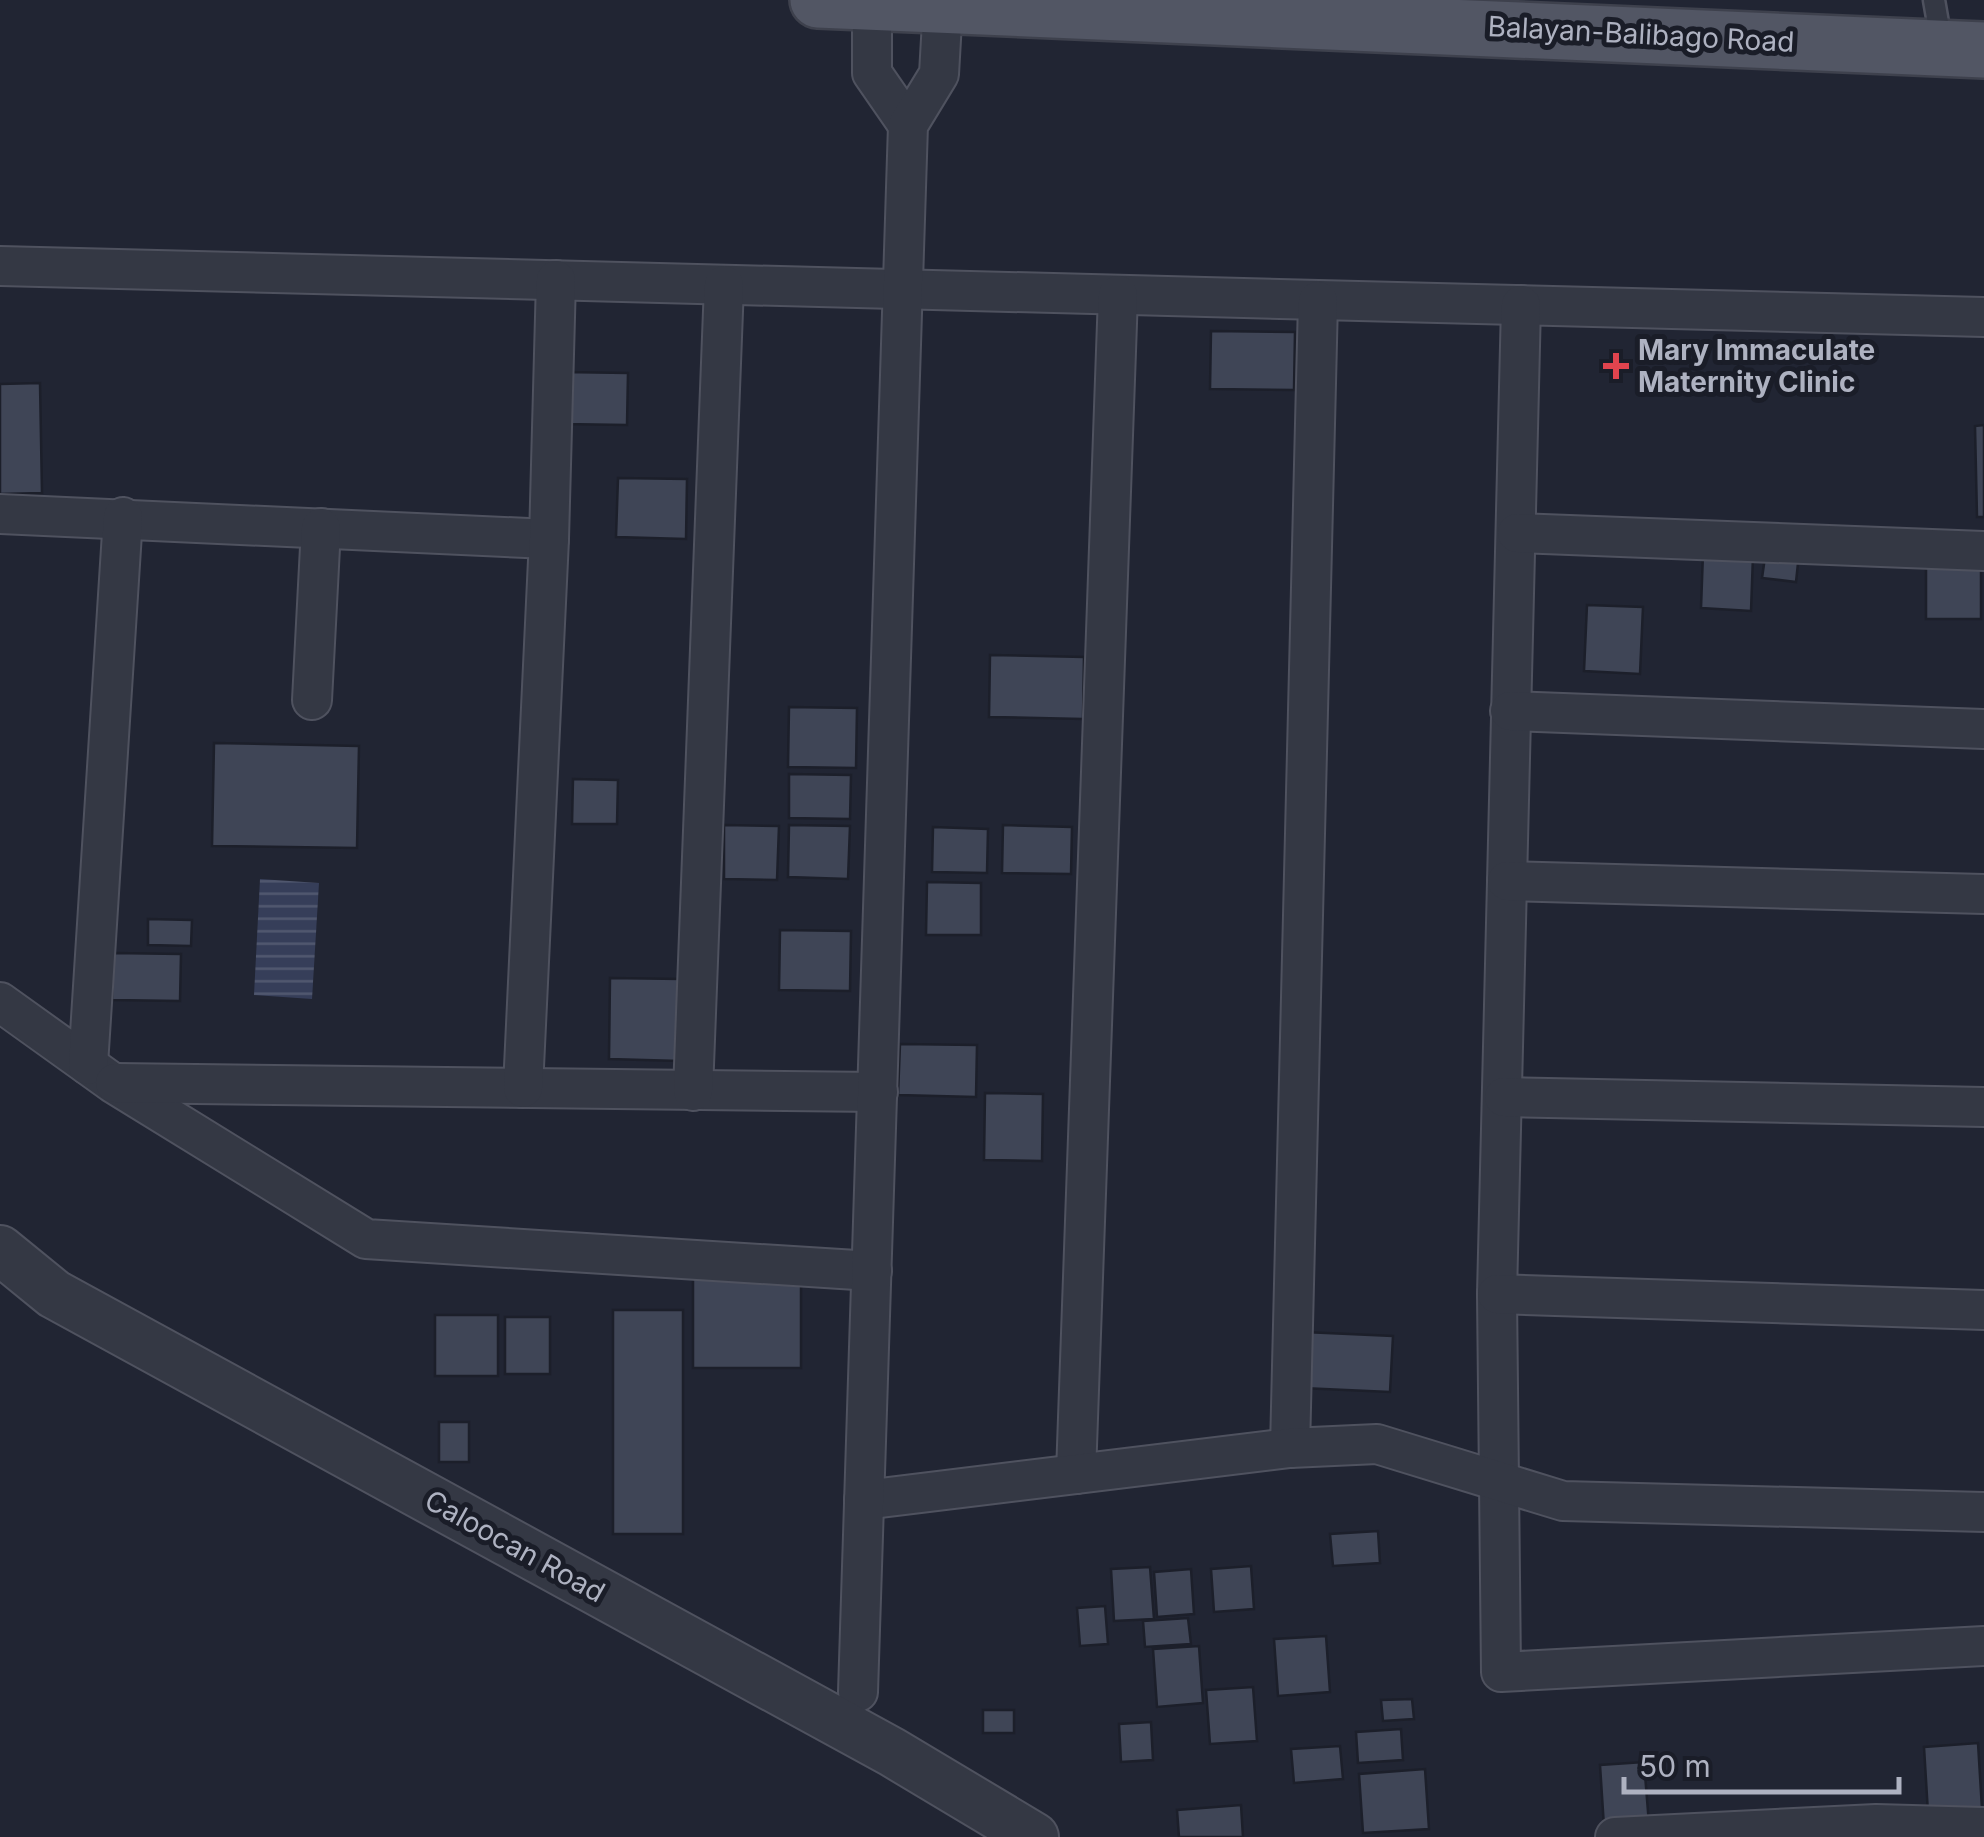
<svg xmlns="http://www.w3.org/2000/svg" width="1984" height="1837" viewBox="0 0 1984 1837" font-family="Inter,sans-serif">
	<defs>
		<pattern id="water-rules" width="6" height="5" patternUnits="userSpaceOnUse" patternTransform="scale(2.5)"><rect width="6" height="5" fill="#363e59"/><path d="M0 2.5h6" fill="none" stroke="#51586f"/></pattern>
	</defs>
	<rect width="100%" height="100%" fill="#212533"/>
	<path fill="url(#water-rules)" d="M260,879l59,4 -7,116 -58,-4z"/>
	<g fill="#3f4556" stroke="#1c1f2a" stroke-width="2.5">
		<path d="M1211,331l84,1 -1,58 -84,-1z"/>
		<path d="M563,372l65,1 -1,52 -65,-1z"/>
		<path d="M40,383l2,110 -42,1v-110z"/>
		<path d="M1984,425v92h-7l-2,-91z"/>
		<path d="M618,478l69,1 -1,60 -70,-2z"/>
		<path d="M1766,550l33,4 -3,28 -34,-4z"/>
		<path d="M1703,553l50,3 -2,55 -50,-3z"/>
		<rect x="1926" y="559" width="55" height="60"/>
		<path d="M1587,605l56,2 -3,67 -56,-3z"/>
		<path d="M990,655l94,2 -1,62 -94,-2z"/>
		<path d="M789,707l68,1 -1,60 -68,-1z"/>
		<path d="M214,743l145,3 -2,102 -145,-2z"/>
		<path d="M789,774l62,1 -1,44 -61,-1z"/>
		<path d="M573,779l45,1 -1,44h-45z"/>
		<path d="M724,825l55,1 -2,54 -53,-1z"/>
		<path d="M789,825l61,1 -2,53 -60,-2z"/>
		<path d="M1003,825l69,2 -1,47 -69,-1z"/>
		<path d="M933,827l55,2 -1,44 -55,-1z"/>
		<path d="M927,882l54,1v52h-55z"/>
		<path d="M148,919l44,1 -1,26 -43,-1z"/>
		<path d="M780,930l71,1 -1,60 -71,-1z"/>
		<path d="M113,953l68,1 -1,47 -68,-1z"/>
		<path d="M610,978l71,1 -1,82 -71,-2z"/>
		<path d="M900,1044l77,1 -1,52 -78,-2z"/>
		<path d="M985,1093l58,1 -1,67 -58,-1z"/>
		<rect x="693" y="1270" width="108" height="98"/>
		<rect x="613" y="1310" width="70" height="224"/>
		<rect x="435" y="1315" width="63" height="61"/>
		<rect x="505" y="1317" width="45" height="57"/>
		<path d="M1304,1332l89,4 -3,56 -88,-4z"/>
		<rect x="439" y="1422" width="30" height="40"/>
		<path d="M1378,1531l2,32 -47,3 -3,-32z"/>
		<path d="M1251,1566l3,43 -40,3 -3,-43z"/>
		<path d="M1150,1567l4,52 -40,2 -3,-52z"/>
		<path d="M1191,1569l3,45 -37,3 -3,-45z"/>
		<path d="M1105,1606l3,38 -28,2 -3,-38z"/>
		<path d="M1188,1618l3,26 -46,3 -2,-26z"/>
		<path d="M1326,1636l4,56 -52,4 -4,-57z"/>
		<path d="M1199,1646l4,57 -46,4 -4,-58z"/>
		<path d="M1253,1687l4,54 -47,3 -4,-54z"/>
		<path d="M1412,1699l2,20 -31,2 -2,-21z"/>
		<rect x="983" y="1710" width="31" height="23"/>
		<path d="M1151,1722l2,38 -32,2 -2,-38z"/>
		<path d="M1401,1729l2,31 -45,3 -2,-31z"/>
		<path d="M1978,1743l4,66 -54,4 -4,-66z"/>
		<path d="M1340,1746l3,33 -49,4 -3,-34z"/>
		<path d="M1644,1762l5,62 -45,3 -4,-62z"/>
		<path d="M1425,1769l4,60 -66,4 -4,-59z"/>
		<path d="M1241,1805l2,32h-64l-2,-27z"/>
	</g>
	<g fill="none" stroke-linecap="round" stroke-linejoin="round">
		<g stroke="#4f525f" stroke-width="25">
			<path id="service" d="M1934,0l8,46"/>
		</g>
		<g stroke="#4f525f" stroke-width="42">
			<g id="minor">
				<path d="M872,2v71l36,52"/>
				<path d="M0,266l1984,51"/>
				<path d="M1521,305l-24,989 4,378 483,-26"/>
				<path d="M0,514l549,25"/>
				<path d="M1517,533l467,18"/>
				<path d="M312,700l9,-172"/>
				<path d="M1510,711l474,18"/>
				<path d="M1507,881l477,13"/>
				<path d="M0,1002l113,81 253,156 506,32"/>
				<path d="M88,1065l35,-548"/>
				<path d="M115,1083l763,9"/>
				<path d="M523,1088l26,-549 7,-259"/>
				<path d="M693,1091l31,-806"/>
				<path d="M1504,1097l480,10"/>
				<path d="M1497,1294l487,16"/>
				<path d="M1290,1448l28,-1147"/>
				<path d="M1076,1474l42,-1179"/>
				<path d="M864,1500l426,-52 87,-4 186,57 421,11"/>
				<path d="M858,1692l50,-1567 31,-51 4,-70"/>
				<path d="M1615,1837l261,-13 108,3"/>
			</g>
		</g>
		<g stroke="#4f525f" stroke-width="52">
			<path id="tertiary" d="M0,1250l54,44 838,458 142,85"/>
		</g>
		<g stroke="#3e414d" stroke-width="60">
			<path id="primary" d="M818,0l1166,50"/>
		</g>
		<use href="#service" stroke="#343844" stroke-width="20"/>
		<use href="#minor" stroke="#343844" stroke-width="38"/>
		<use href="#tertiary" stroke="#343844" stroke-width="48"/>
		<use href="#primary" stroke="#525664" stroke-width="55"/>
	</g>
	<path fill="#e0444e" stroke="#1a1d28" stroke-width="4" d="M1611 351h10v10h10v10h-10v10h-10v-10h-10v-10h10z"/>
	<g text-anchor="middle" dominant-baseline="central" stroke-width="10" stroke-linejoin="round" paint-order="stroke">
		<g font-size="28" fill="#aeb2c1" stroke="#1a1d28">
			<text transform="translate(1641 34) rotate(3)">Balayan-Balibago Road</text>
			<text transform="translate(515 1546) rotate(29)">Caloocan Road</text>
		</g>
		<g font-size="28" font-weight="bold" fill="#aeb2c1" stroke="#1a1d28" text-anchor="start">
			<text x="1638" y="350">Mary Immaculate<tspan x="1638" dy="32">Maternity Clinic</tspan></text>
		</g>
	</g>
	<path d="M1624 1777v15h275v-15" fill="none" stroke="#aeb2c1" stroke-width="5"/>
	<text x="1639" y="1777" font-size="30" fill="#aeb2c1" stroke="#1a1d28" stroke-width="8" paint-order="stroke">50 m</text>
</svg>
